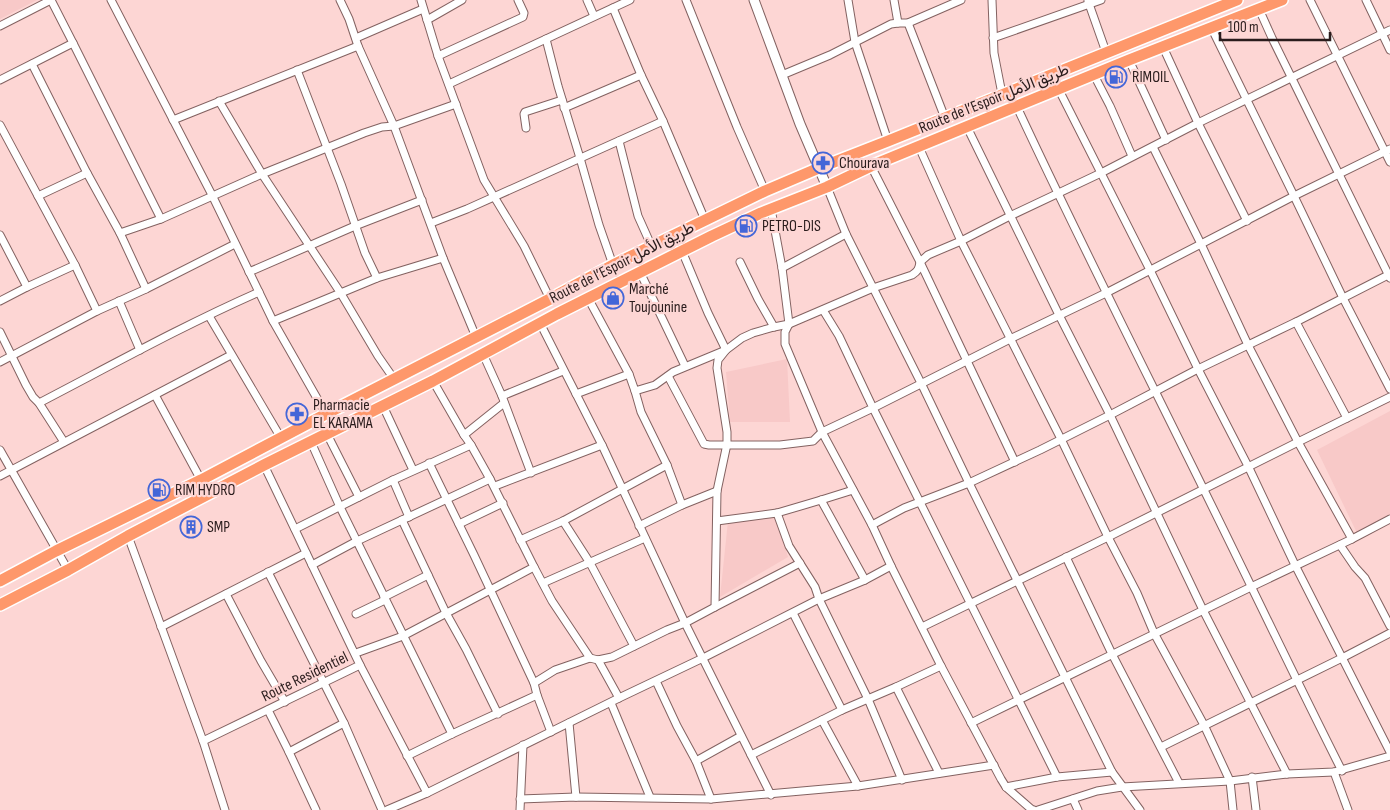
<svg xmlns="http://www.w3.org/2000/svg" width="1390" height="810" viewBox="0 0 1390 810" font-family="'Sofia Sans Condensed',Vazirmatn,sans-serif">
	<rect width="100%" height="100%" fill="#fdd6d4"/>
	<g fill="#f8c9c8">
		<path d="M0,0h37l-37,19z"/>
		<path d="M787,359l3,63h-60l-4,-50z"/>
		<path d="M1390,411v108l-32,16 -41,-85z"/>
		<path d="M776,514l12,43 -68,40 8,-76z"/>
	</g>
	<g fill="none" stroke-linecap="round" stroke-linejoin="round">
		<g stroke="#836261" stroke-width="9">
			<g id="minor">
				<path d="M51,0l22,43"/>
				<path d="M111,0l101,195 61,126 53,93"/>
				<path d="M340,0l9,19 9,27 36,80 49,132 33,79"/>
				<path d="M421,0l17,56 46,124 40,66 26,53"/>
				<path d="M587,0l7,16"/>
				<path d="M686,0l51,127 28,64"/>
				<path d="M848,0l7,42 33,99"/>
				<path d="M894,0l4,23"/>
				<path d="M992,0l2,53 8,41"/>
				<path d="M1310,0l80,162"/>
				<path d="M1366,0l24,50"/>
				<path d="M1088,1l18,51"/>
				<path d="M613,8l28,67 22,46 42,99"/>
				<path d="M1259,9l13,29 118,240"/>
				<path d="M427,20l35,-20"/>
				<path d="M908,23l37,95"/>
				<path d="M0,26l51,-26"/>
				<path d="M1211,27l83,169 49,102 47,91"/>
				<path d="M356,38l67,-29"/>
				<path d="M993,38l108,-38"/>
				<path d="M546,39l12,47 22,72 19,67 14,40"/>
				<path d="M1163,47l35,76 49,98"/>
				<path d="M438,56l85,-39 1,-4 -6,-13"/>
				<path d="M1129,60l37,80"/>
				<path d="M32,64l55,109 33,60 26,56"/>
				<path d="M297,70l44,114 24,69 12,25"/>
				<path d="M782,75l48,-20 61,-31 7,-1h10l53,-23"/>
				<path d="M1094,75l16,31 22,50"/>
				<path d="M0,80l73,-37 88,176 101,-45 102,-41 18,-6 12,-1 62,-22"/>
				<path d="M449,84l181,-84"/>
				<path d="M1059,90l91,180 48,99 51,99 46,97 95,187"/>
				<path d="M219,101l43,73 78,118 38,64 16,23"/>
				<path d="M1017,107c60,129 124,255 187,383 46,93 91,188 138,281"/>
				<path d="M564,108l77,-33"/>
				<path d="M173,120l185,-74"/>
				<path d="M0,125l75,140 22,46"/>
				<path d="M967,127l92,188 51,100 93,195 84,164"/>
				<path d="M526,128l-2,-14 1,-2 37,-12"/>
				<path d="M619,141l19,75 13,29"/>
				<path d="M919,147l42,94 100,198 47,98 190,-95 54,97"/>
				<path d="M1153,147l48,97 47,101 50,97 92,-45"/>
				<path d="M871,166l49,96 95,200"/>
				<path d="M827,187l19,47 76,151 47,98 143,289 28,38"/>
				<path d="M38,196l49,-23"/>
				<path d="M771,209l11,59 7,56 -4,8v12l37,88 50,93 19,41 50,100 60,113 5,8 25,22 3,1"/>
				<path d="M431,223l36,-14 196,-88"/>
				<path d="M120,233l41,-14"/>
				<path d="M0,235l27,52 48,-22"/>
				<path d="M740,262l18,37 16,28"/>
				<path d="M782,268l64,-34"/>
				<path d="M249,272l106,-46 67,-26"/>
				<path d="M640,272l45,94"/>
				<path d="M588,298l41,76 6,17 20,-6 18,-13 53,-22 16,-12 11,-5 21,-6 15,-3 84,-36 39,-13c6,-4 7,-6 8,-13l8,-7 33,-14 49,-25 91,-43 97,-50 192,-93"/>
				<path d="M0,301l27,-14"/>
				<path d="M119,301l21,49"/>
				<path d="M209,316l72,122"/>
				<path d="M273,321l104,-43 66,-20"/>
				<path d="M1296,322l51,96"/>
				<path d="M540,323l62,122 83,178 86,172"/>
				<path d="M0,332l26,53 7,12 6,6 25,39"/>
				<path d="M483,354l19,42 29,77"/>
				<path d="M0,362l97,-51 49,-22 89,-45"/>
				<path d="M668,376l36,68 5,1h71l33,-4 9,-9 51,-24 -34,-72 -16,-26"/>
				<path d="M635,391l6,21 26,53 15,40"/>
				<path d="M576,394l53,-20"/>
				<path d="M155,395l46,85"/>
				<path d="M502,396l61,-25"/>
				<path d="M39,403c73,-38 145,-78 220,-111"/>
				<path d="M383,406l30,64"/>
				<path d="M327,434l32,63"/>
				<path d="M464,435l40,-32"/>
				<path d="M311,442l29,65 112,227"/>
				<path d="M0,450l68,120"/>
				<path d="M429,463l45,92 60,128"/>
				<path d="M0,476l231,-121"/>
				<path d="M393,480l16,37"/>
				<path d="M495,486l107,-41"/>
				<path d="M821,500l44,80"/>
				<path d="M402,520l44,93 20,36 32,65"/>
				<path d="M563,521l27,42 44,83"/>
				<path d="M717,521l60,-8 44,-13 32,-10"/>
				<path d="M459,524l44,-21"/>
				<path d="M872,525l32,-17 65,-25 71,-33 70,-35 88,-46 98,-47 94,-48"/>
				<path d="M639,526l43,-21 35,-14"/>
				<path d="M295,529l98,-49 78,-35 -7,-10 -31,-54"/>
				<path d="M128,536l75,205 22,69"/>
				<path d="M520,540l43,-19 104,-56"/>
				<path d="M1340,545l15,22 10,11 25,48"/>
				<path d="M1066,557l46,97 67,129"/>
				<path d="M312,565l45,-24 133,-62 -19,-34"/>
				<path d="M891,566l-26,14 -46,19 49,100 34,81"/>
				<path d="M534,567l18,34 38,57"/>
				<path d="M268,572l76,151 38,87"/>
				<path d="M543,583l102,-45"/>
				<path d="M226,594l35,67 24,41"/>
				<path d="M384,597l44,-22"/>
				<path d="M715,607l85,-44"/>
				<path d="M793,613l49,97 54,-23 45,-21"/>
				<path d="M356,614l29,-14"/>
				<path d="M161,627l145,-74"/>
				<path d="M922,627l186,-90 29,56 17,40 50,92 26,56 3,29"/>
				<path d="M356,653l47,-17 131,-69 -44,-88"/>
				<path d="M598,660l21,38"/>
				<path d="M360,665l67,128 192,-95 84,-40 116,-59 -4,-12 -26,-41 -12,-33"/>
				<path d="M656,681l21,45 19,35 15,38"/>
				<path d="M896,687l43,86"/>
				<path d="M537,695l14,37"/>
				<path d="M611,703l39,94"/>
				<path d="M268,710l21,42 27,58"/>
				<path d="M842,710l-20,10 36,66"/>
				<path d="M569,723l7,74"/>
				<path d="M971,723l280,-136 101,-48 38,-20"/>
				<path d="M203,741l157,-76 -96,-200"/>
				<path d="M1161,747l181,-89 48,-25"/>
				<path d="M289,752l55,-29"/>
				<path d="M751,755l71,-35"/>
				<path d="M407,756l45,-22 85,-39 -3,-12 21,-13 35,-12 8,2 14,-3 55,-27 18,-7 30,-16 2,-116 10,-47v-12l-10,-64 1,-8 8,-10 -18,-37 -26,-62"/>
				<path d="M696,761l45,-25"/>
				<path d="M1334,772l14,38"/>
				<path d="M1057,777l-184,-369 137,-69 96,-46 188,-97 96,-47"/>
				<path d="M1252,777l4,33"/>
				<path d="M1006,787l51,-10 55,-5"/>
				<path d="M520,799l56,-2 135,2 147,-13 136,-21"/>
				<path d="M1073,799l5,11"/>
				<path d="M387,810l40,-17"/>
				<path d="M520,810l3,-65"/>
				<path d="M1038,810l59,-19 25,-4 108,-6 57,-7 47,-2 56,-16"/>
			</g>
		</g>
		<g stroke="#836261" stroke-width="11">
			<path id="tertiary" d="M754,0l46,124 27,63"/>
		</g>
		<g stroke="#fff" stroke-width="14">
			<g id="trunk">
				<path d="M0,581l56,-30 145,-71 125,-66 224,-115 63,-34 152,-74 54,-23 69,-27 349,-141"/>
				<path d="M0,605l68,-35 60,-34 136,-71 169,-84 124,-67 155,-78 49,-23 66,-26 44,-21 258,-106 153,-60"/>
			</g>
		</g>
		<use href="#minor" stroke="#fff" stroke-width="7"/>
		<use href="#tertiary" stroke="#fff" stroke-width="9"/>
		<use href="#trunk" stroke="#fe986b" stroke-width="11"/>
	</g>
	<defs>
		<g id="fuel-ring" transform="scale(1.125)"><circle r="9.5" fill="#fdd6d4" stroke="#4366d8" stroke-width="1.5"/><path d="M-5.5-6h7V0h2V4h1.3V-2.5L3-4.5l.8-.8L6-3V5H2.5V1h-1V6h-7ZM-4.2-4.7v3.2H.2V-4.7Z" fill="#4366d8"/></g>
		<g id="pharmacy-ring" transform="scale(1.125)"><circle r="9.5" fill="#fdd6d4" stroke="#4366d8" stroke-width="1.5"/><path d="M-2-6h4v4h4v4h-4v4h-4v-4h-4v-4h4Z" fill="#4366d8"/></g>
		<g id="shop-ring" transform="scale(1.125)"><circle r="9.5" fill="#fdd6d4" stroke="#4366d8" stroke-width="1.5"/><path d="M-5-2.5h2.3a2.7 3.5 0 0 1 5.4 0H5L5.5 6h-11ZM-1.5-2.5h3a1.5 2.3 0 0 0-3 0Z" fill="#4366d8"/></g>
		<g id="building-ring" transform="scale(1.125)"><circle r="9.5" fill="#fdd6d4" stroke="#4366d8" stroke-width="1.5"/><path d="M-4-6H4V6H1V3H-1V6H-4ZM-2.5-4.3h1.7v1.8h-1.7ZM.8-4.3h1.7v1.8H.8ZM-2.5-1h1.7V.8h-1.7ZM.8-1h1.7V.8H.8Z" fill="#4366d8"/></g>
	</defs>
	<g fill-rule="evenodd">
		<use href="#fuel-ring" x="1116" y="77"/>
		<use href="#pharmacy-ring" x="823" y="163"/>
		<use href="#fuel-ring" x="746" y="226"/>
		<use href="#shop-ring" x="613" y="298"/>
		<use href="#pharmacy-ring" x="297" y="414"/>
		<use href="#fuel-ring" x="159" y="490"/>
		<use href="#building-ring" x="191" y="527"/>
	</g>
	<g text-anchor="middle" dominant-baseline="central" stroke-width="4.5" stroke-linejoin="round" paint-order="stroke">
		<g font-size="16" fill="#2a1c1c" stroke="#fdd6d4" text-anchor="start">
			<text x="1132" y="77">RIMOIL</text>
			<text x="839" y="163">Chourava</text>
			<text x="762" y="226">PETRO-DIS</text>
			<text x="629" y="289">Marché<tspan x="629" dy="18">Toujounine</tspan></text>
			<text x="313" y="405">Pharmacie<tspan x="313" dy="18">EL KARAMA</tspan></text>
			<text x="175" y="490">RIM HYDRO</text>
			<text x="207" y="527">SMP</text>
		</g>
		<g font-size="16" fill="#2a1c1c" stroke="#fdd6d4">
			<text transform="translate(994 99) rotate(-22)">Route de l’Espoir طريق الأمل</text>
			<text transform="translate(622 263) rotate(-27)">Route de l’Espoir طريق الأمل</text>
			<text transform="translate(305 677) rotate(-26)">Route Residentiel</text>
		</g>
	</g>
	<path d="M1220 32v8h110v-8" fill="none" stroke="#2a1c1c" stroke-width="2.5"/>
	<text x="1228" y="32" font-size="15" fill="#2a1c1c" stroke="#fdd6d4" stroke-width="4" paint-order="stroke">100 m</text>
</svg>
